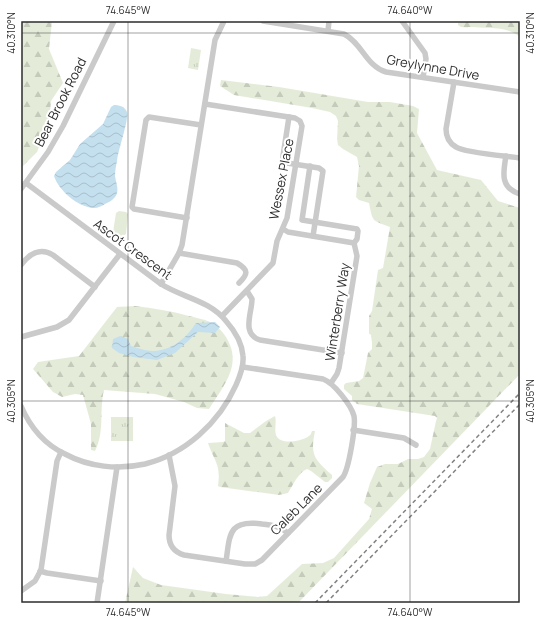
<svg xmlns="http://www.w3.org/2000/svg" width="541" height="624" viewBox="0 0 541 624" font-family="Manrope,sans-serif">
	<defs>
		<pattern id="forest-firs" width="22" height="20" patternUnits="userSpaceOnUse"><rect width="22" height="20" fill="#e4ecd9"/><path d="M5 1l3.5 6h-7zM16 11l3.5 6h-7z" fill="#c4cbbb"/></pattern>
		<pattern id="park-tufts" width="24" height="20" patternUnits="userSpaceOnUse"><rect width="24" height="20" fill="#e4ecd9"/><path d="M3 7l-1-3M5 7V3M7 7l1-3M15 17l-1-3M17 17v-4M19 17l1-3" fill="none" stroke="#c4cbbb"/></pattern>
		<pattern id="water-waves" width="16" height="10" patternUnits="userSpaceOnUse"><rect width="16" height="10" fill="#c4dfed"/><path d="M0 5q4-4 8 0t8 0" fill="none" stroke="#a9c0cc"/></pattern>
	</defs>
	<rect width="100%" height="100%" fill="#fff"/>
	<path fill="#e4ecd9" d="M119,211l7,1 2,2 -2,20 -3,2 -8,-1 -2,-3 3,-19z"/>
	<g fill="url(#forest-firs)">
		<path d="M21,21h31l-3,28 14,34 -12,18 -2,22 -12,29 -16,16z"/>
		<path d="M467,21h53v16c-15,-13 -40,-8 -59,-10l-3,-2v-2z"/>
		<path d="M221,80l58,7 89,15h22l23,4 6,3 -2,24 20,37 44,10 17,21 22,7v166l-222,229h-173l8,-36 10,11 18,7 65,9 32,3 9,-1 35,-32 21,-1 11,-5 35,-39 3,-10 -8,-6 6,-20 7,-16 8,-3h13l10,-5h10l6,-2 6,-8 6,-28 1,-3 -2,-2 -78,-12 -5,-4v-4l-8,-7v-4l2,-2 13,-2 4,-3 5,-25 4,-4v-6l-1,-8 -2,-2v-17l3,-5 6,-41 5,-2 7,-41c-18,-7 -17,-4 -21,-24l-10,-3 -3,-3 3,-31 -2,-9 -14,-8 -5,-4 -1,-6 1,-18 -2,-5 -6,-4 -18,-4 -78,-13 -14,-9z"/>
		<path d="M135,306c18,2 36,5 54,10 7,2 15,3 21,6 15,8 26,27 22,44 -3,15 -15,30 -23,43l-12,-1 -13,-6 -29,-8 -51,-4c-5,20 1,42 -9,61l-4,-1v-26l-8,-29 -8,-1 -13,3 -9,-5 -20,-23 5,-7 41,-6 38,-49z"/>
		<path d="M275,416c2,6 -1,13 1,19 4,11 27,6 33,1 2,-1 2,-3 3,-5h3c-5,24 -1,28 17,44v3l-4,4h-3l-14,-11 -4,-2c-9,4 -14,16 -19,24l-9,2 -59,-8 -2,-1c3,-22 -3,-23 -10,-43l15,-1 2,-1v-18l19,10h6l16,-12z"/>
	</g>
	<g fill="url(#park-tufts)">
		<path d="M191,48l10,2 -3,20 -10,-2z"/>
		<rect x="111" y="417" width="22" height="24"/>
	</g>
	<g fill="url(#water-waves)">
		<path d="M114,105c6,0 11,2 13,7 2,8 -9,38 -10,49 -1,5 -2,10 -2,15 1,7 5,15 0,21 -2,3 -6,5 -10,7 -3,2 -7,4 -11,4 -16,-1 -35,-17 -40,-32l2,-4 14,-12 10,-16 23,-20 8,-17z"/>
		<path d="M215,322l5,5 -5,6 -17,-1 -23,21 -18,7 -24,-3 -14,-4 -7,-5 1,-9 7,-3 8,3 3,7c7,2 15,5 22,5 19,0 34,-14 43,-28z"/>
	</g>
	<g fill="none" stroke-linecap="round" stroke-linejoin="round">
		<g stroke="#cacaca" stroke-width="5.5">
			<path d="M263,21l81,13c18,9 22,32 42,38l134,20"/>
			<path d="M402,21l23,32 1,6 -3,18"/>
			<path d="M328,31l1,-10"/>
			<path d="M454,82l-8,47c0,7 3,14 10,18 9,6 51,9 64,11"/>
			<path d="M205,104l90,14 5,3 2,5 -15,92 -10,23 -4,22 -51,53"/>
			<path d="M289,117l-6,39v4l4,3 32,5 4,3 -10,65"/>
			<path d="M506,156c-3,17 -6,32 14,38"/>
			<path d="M310,166l-8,54 55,9 1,2 -1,8 -3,4"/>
			<path d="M21,189l27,-37 15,-26 51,-105"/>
			<path d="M187,218l-53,-9 -2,-2 14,-87 3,-3 52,8"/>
			<path d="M283,229l5,3 66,11 3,13 -18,112 -2,6 -6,9"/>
			<path d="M179,253l58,10c12,7 11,11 2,20"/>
			<path d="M21,265c8,-11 19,-18 32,-10l42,32"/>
			<path d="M161,284l18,-31 3,-8 33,-205 9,-19"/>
			<path d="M247,291l5,8c0,14 -11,35 8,41l82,13"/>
			<path d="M21,337l36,-10 12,-7 51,-66"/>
			<path d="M21,406c9,21 23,38 44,48 24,13 53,16 80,10 40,-10 74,-41 91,-79 4,-9 8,-19 7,-29 -1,-13 -9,-26 -17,-35 -17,-21 -43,-23 -65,-37l-135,-101"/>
			<path d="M353,430l51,8 12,7"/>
			<path d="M169,455l6,31 -6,49c0,10 5,17 15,20l61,9h10l7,-4 81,-83c6,-9 13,-51 11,-61 -3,-11 -20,-33 -31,-37l-80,-12"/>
			<path d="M226,561c4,-26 2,-42 36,-37 10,1 18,2 26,9"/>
			<path d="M40,571l7,2 54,8"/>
			<path d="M21,591l14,-10 6,-11 16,-109 4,-9"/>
			<path d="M97,603l20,-136"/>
		</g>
		<g stroke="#828282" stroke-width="1.5" stroke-dasharray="4 3" stroke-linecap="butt">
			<path d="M315,603l205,-210"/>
			<path d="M326,603l194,-199"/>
		</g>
	</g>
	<path fill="none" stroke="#2d2d2d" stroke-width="1" stroke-opacity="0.45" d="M128,21v582M410,21v582M21,33h499M21,401h499"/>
	<g text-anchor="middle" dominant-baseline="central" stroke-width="4" stroke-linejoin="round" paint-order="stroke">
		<g font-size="13" fill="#2d2d2d" stroke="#fff">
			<text transform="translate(433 67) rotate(10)">Greylynne Drive</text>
			<text transform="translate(60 102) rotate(-63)">Bear Brook Road</text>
			<text transform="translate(281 179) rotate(-79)">Wessex Place</text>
			<text transform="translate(133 249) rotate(36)">Ascot Crescent</text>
			<text transform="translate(337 312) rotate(-81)">Winterberry Way</text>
			<text transform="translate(296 509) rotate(-45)">Caleb Lane</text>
		</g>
	</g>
	<rect width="541" height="624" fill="none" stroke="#ffffff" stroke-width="44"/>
	<rect x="22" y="22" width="497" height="580" fill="none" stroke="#2d2d2d" stroke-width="1.5"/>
	<g font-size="10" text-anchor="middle" fill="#2d2d2d">
		<text x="128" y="14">74.645°W</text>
		<text x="410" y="14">74.640°W</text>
		<text transform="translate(11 33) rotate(-90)" y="4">40.310°N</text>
		<text transform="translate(530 33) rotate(-90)" y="4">40.310°N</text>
		<text transform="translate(11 401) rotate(-90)" y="4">40.305°N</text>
		<text transform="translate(530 401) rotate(-90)" y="4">40.305°N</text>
		<text x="128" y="616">74.645°W</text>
		<text x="410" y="616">74.640°W</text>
	</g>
</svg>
